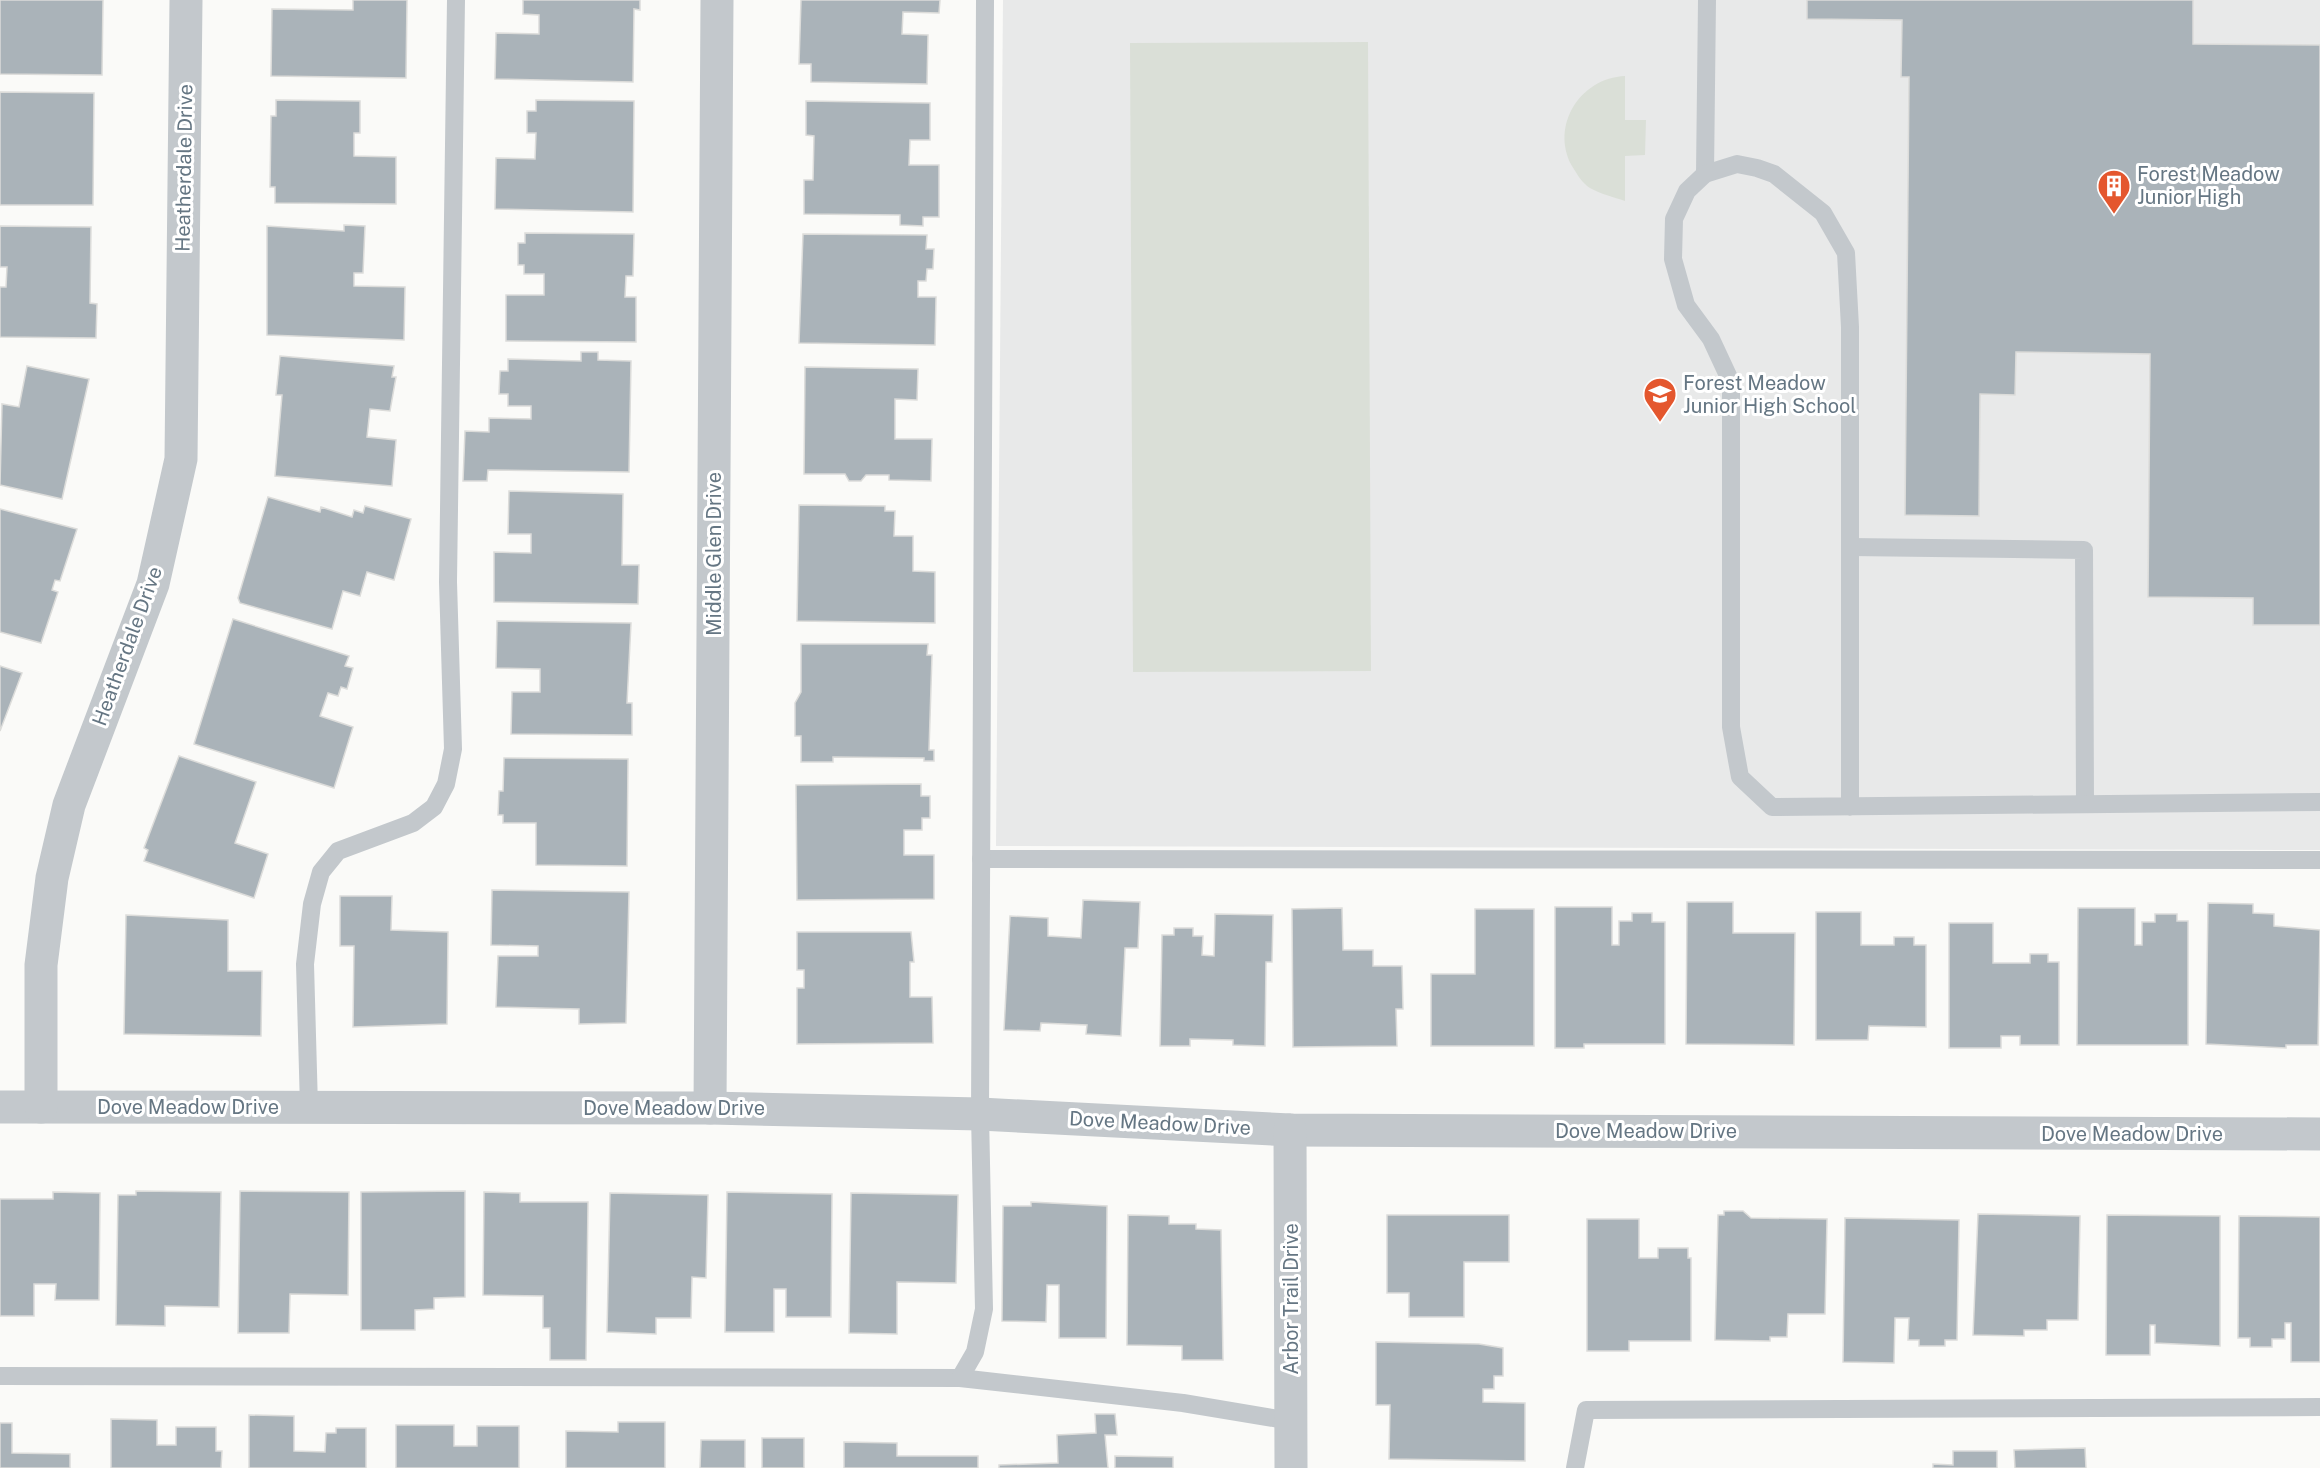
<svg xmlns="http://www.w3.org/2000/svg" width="2320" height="1468" viewBox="0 0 2320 1468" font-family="'Public Sans',sans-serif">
	<rect width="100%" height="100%" fill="#fafaf8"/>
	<path fill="#e8e9e9" d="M1003,0h1317v850l-1324,-4z"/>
	<g fill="#dadfd7">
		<path d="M1368,42l3,629 -238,1 -3,-629z"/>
		<path d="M1625,76v44h21l-1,35 -20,1v45c-11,-4 -25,-7 -35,-13 -8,-5 -13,-14 -18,-22 -22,-40 8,-88 53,-90z"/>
	</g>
	<g fill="#aab3b9" stroke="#dcdcda" stroke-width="1.5">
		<path d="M0,0h103l-1,75 -102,-1z"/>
		<path d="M353,0h54l-1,78 -135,-2 1,-67 81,1z"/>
		<path d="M523,0h117v10l-6,-1 -1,73 -138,-3 1,-46 43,1v-19l-16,-1z"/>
		<path d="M801,0h139l-1,13 -36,-1 -1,22 26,1 -1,49 -116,-2v-18h-12z"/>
		<path d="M1807,0h386v44l127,1v580h-67v-27l-105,-1 2,-243 -134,-2 -1,43 -35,-1 -1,122 -74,-1 4,-438h-8l1,-57 -95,-1z"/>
		<path d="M0,92l94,1 -1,112h-93z"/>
		<path d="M276,100l84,1v32h-6v23l42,1v47l-121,-1v-16h-5l1,-71h5z"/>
		<path d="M536,100l98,1 -1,111 -138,-3 1,-51 39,1 1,-26h-9v-22h9z"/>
		<path d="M806,101l124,2v37h-20l-1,25h30v52h-16v9l-23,-1v-10l-96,-1v-34h9l1,-44 -8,-1z"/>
		<path d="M344,225l21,1 -2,47h-9v13l51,1 -1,53 -137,-5v-109l77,5z"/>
		<path d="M0,226l91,1 -1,76 7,1 -1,34 -96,-1v-50h6l1,-20h-7z"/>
		<path d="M525,233l109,1 -1,42h-7l-1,21h11v45l-130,-1v-46h38v-21h-20v-9h-6v-22h7z"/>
		<path d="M803,234l124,1 -1,14h8l-1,20h-6l-1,12h-8v16h18l-1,48 -136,-2z"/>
		<path d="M581,352h17v8l33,1 -2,111 -141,-2 -1,11h-24l2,-50 24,1v-14l42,1v-13h-23v-12h-9l1,-23h8v-12l73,2z"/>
		<path d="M280,356l114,10 -2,11h4l-6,34 -20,-2 -3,28 29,3 -4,46 -117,-10 7,-81h-6z"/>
		<path d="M27,366l62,13 -27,120 -62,-14 2,-81 17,3z"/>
		<path d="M805,367l113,2 -1,31 -22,-1v40h37l-1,42 -42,-1v-5h-23l-5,6h-12l-4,-7h-41z"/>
		<path d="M509,491l114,3 -1,71h17l-1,39 -144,-2v-50l37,1v-19h-23z"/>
		<path d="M268,497l52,15 1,-5 31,10 2,-7 9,3 2,-7 46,13 -17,61 -27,-8 -7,24 -17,-5 -11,38 -92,-26 -2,-5z"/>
		<path d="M799,505l86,1v5h10l-1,25h19v35l22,1v51l-138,-2z"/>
		<path d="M0,509l77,20 -17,52 -5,-1 -3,10 6,2 -17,51 -41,-11z"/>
		<path d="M233,619l116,37 -4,10 8,2 -6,21 -6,-2 -3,9 -10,-3 -8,23 33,11 -19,61 -140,-44z"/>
		<path d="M497,621l134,2 -4,80h5v32l-121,-1 1,-42h28v-23l-44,-1z"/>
		<path d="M801,644h127l-1,11h5l-3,95h5v11h-10v-3l-91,-1v5h-32v-26h-6v-33l6,-11z"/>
		<path d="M0,666l22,7 -22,58z"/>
		<path d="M179,756l77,26 -21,61 33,11 -14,44 -110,-37 4,-11 -4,-2z"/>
		<path d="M504,758l124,1 -1,107 -91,-1v-42h-33v-8h-5l1,-24h4z"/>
		<path d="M921,784v12h9v22h-8v12h-18v25h30v44l-137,1 -1,-115z"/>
		<path d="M492,890l137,2 -3,131 -47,1v-15l-83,-2 2,-51h40v-10l-47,-1z"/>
		<path d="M340,896h52l-1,34 57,2 -1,92 -94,3 1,-81h-14z"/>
		<path d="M1083,900l57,2 -2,46h-13l-4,88 -35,-2 1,-9 -46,-2 -1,8 -36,-1 6,-114 38,2v18l33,2z"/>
		<path d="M1687,902h46v31h62l-1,112 -108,-1z"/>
		<path d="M2208,903l45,1v9l21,1v12l46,4 -2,115h-32v3l-80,-4z"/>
		<path d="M1555,907h57v38h7v-24h13v-8h20v9h13v122h-81v4h-29z"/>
		<path d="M1342,908l1,42h30v16h29l1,43h-7l1,37 -104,1 -1,-138z"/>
		<path d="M2078,908h57v37h7v-23h13v-8h22v7h11v124h-111z"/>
		<path d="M1475,909h59v137h-103v-72h44z"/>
		<path d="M1816,912h45v33h33v-8h20v8h12v82l-57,-1 -1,14h-52z"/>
		<path d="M1215,914l58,1 -1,47h-6l-1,84 -32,-1v-5l-43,-1v7h-30l2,-111h12v-7h19v8h10l-1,19 12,1z"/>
		<path d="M126,915l102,5v51h34l-1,65 -137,-2z"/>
		<path d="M1949,923h44v40h37v-9h18v8h11v83h-39v-9h-19v12h-52z"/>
		<path d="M797,932h114l3,30h-4v35h22l1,46 -136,1v-56h7v-18h-7z"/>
		<path d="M136,1191l85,1 -2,115 -54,-1v20l-49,-1 2,-130h18z"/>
		<path d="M240,1191l109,1 -1,103 -58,-1 -1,39h-51z"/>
		<path d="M465,1191v106l-31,1v11l-19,1v20h-54v-138z"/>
		<path d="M53,1192l47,1 -1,107h-44l1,-16h-22v32h-34v-117h53z"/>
		<path d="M484,1192l36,1v9h68l-2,158h-36v-32h-7v-32l-60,-1z"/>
		<path d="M727,1192l105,2 -1,123h-45v-28h-12v43h-49z"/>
		<path d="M610,1193l98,2 -2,83 -14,-1 -1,41h-35v16l-49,-2z"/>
		<path d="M851,1193l107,2 -2,88 -59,-1v52l-48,-1z"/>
		<path d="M1031,1202l76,4 -1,132h-47v-53h-12l-1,37 -44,-1 1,-115h28z"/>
		<path d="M1724,1211h19l8,7 76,1 -2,95h-37l-1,23h-17v4l-55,-1 3,-125h6z"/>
		<path d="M1978,1214l102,2 -2,104h-31v10h-23v6l-51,-1z"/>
		<path d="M1128,1215l41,1v8h27v5l25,1 2,130h-41v-14l-55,-1z"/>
		<path d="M1387,1215h122v47h-45v55h-55v-24h-22z"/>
		<path d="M2107,1215l113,1v130l-65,-3v-18h-5v30h-44z"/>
		<path d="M2239,1216l81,1v145h-29v-39h-6v16h-13v8h-22v-9h-12z"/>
		<path d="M1845,1218l114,2 -2,120h-12v6h-26v-6h-11l1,-22h-14l-1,45 -51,-1z"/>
		<path d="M1587,1219h52v39h19v-10h30v10h3v83h-62v10h-42z"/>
		<path d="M1376,1342l103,2 24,4v28h-9v13h-11v13l42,1v58l-136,-2 1,-54h-14z"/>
		<path d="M1095,1414h20l2,21h-12l3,33h-109v-3l59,-2 -1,-28 39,-2z"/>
		<path d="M249,1415l45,1v35l31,1 1,-19h10v-5h30v40h-117z"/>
		<path d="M111,1419l46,1v25h19v-18h40v24h6l-1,17h-110z"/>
		<path d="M618,1422h47v46h-99v-37l52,1z"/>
		<path d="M0,1423h12v30l58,1v14h-70z"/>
		<path d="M396,1425h58v21h23v-20h42v42h-123z"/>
		<rect x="762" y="1438" width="42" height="30"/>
		<path d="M701,1440h44v28h-45z"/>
		<path d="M844,1442l53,1v13h81v12h-134z"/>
		<path d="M2085,1448l1,20h-71l-1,-18z"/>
		<path d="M1953,1451h44v17h-64v-4l20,1z"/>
		<path d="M1115,1456l58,1v11h-58z"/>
	</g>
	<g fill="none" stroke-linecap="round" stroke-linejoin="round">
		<g stroke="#c3c8cc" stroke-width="18">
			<path d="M1705,174l2,-174"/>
			<path d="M1850,547l234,3 1,254"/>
			<path d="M1850,807v-480l-4,-74 -23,-40 -49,-39 -17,-6 -20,-4 -32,10 -18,17 -13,28 -1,40 13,46 25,34 20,43v345l9,50 32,30 548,-5"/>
			<path d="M981,859l1339,1"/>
			<path d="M309,1107l-4,-143 7,-60 9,-32 17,-21 75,-28 21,-16 12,-23 7,-35 -5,-167 8,-582"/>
			<path d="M0,1376l960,2 223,25 108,18"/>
			<path d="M960,1378l15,-26 9,-43 -4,-195 5,-1114"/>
			<path d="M1575,1468l11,-58 734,-3"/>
		</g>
		<g stroke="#c3c8cc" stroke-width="33">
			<path d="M0,1107l710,1 270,6 310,16 1030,4"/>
			<path d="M41,1107v-142l11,-87 17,-73 84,-221 28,-125 5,-459"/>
			<path d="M710,1108l7,-1108"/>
			<path d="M1290,1130l1,338"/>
		</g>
	</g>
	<defs>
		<g id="building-pin" transform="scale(1.725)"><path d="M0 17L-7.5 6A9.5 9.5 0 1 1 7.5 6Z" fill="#e4572e" stroke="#fff"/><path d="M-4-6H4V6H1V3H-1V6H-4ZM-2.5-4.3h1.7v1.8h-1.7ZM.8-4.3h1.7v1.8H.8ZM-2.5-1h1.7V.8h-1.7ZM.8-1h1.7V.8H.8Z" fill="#fff"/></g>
		<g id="school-pin" transform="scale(1.725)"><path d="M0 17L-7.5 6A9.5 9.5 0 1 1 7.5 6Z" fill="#e4572e" stroke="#fff"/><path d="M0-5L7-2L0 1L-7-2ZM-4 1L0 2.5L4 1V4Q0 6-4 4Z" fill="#fff"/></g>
	</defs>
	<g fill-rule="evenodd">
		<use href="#building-pin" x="2114" y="186"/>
		<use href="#school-pin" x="1660" y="394"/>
	</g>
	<g text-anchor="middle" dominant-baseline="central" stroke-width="6" stroke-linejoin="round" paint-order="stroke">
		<g font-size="20" fill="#657683" stroke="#fff">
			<text transform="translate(184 168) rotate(-89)">Heatherdale Drive</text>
			<text transform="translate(714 554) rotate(-90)">Middle Glen Drive</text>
			<text transform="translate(127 646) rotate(-70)">Heatherdale Drive</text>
			<text x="188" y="1107">Dove Meadow Drive</text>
			<text x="674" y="1108">Dove Meadow Drive</text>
			<text transform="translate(1160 1123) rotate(3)">Dove Meadow Drive</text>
			<text x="1646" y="1131">Dove Meadow Drive</text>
			<text x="2132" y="1134">Dove Meadow Drive</text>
			<text transform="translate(1291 1299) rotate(-90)">Arbor Trail Drive</text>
		</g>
		<g font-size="20" fill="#657683" stroke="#fff" text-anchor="start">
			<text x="2137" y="174">Forest Meadow<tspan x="2137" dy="23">Junior High</tspan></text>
			<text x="1683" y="383">Forest Meadow<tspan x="1683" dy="23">Junior High School</tspan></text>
		</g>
	</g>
</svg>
